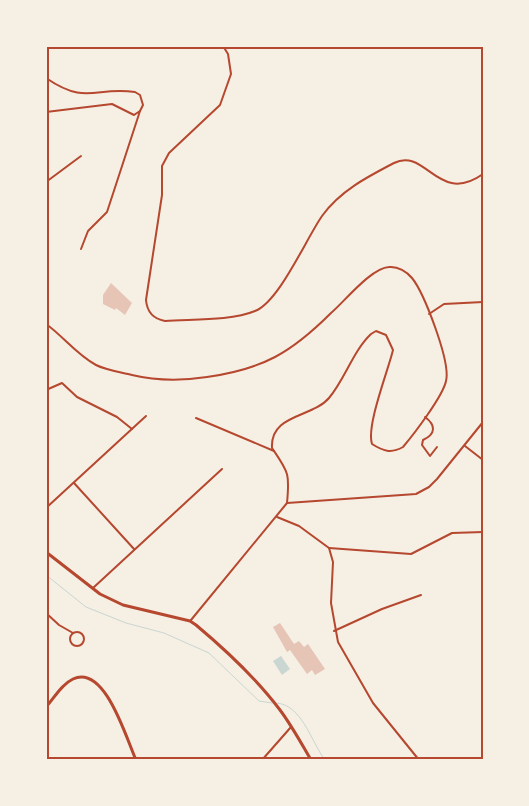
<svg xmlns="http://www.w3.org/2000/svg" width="529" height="806" viewBox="0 0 529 806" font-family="'IBM Plex Sans',sans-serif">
	<rect width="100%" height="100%" fill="#f6efe4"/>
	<path fill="#c9d6d2" d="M281,656l9,13 -8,6 -9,-14z"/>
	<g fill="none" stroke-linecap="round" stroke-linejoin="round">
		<g stroke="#c9d6d2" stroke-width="1">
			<path d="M46,575l40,32 40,16 38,10 45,20 50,48 13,2"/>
			<path d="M276,703c26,1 35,39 49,57"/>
		</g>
	</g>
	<g fill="#e6c5b7">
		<path d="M111,283l21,20 -7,12 -9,-7 -1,2 -12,-6v-9z"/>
		<path d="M280,623l14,21 5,-3 5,6 4,-3 17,25 -10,6 -3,-5 -5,4 -17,-24 -3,2 -14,-25z"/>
	</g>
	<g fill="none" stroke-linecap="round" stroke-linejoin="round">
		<g stroke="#b5482f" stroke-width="2">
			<path d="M223,46l5,8 3,20 -11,31 -51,48 -7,13v29l-16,105c1,12 8,19 19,21 27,-2 66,0 90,-10 24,-9 51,-72 67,-95 18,-25 45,-39 72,-53 32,-16 44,43 89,11"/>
			<path d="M46,78c41,28 49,8 89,14l5,3 3,10 -3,6 -6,4 -22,-11 -66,8"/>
			<path d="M46,182l35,-26"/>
			<path d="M81,249l7,-18 19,-19 33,-101"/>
			<path d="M429,314l15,-10 39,-2"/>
			<path d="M46,324c17,12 31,31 50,41 10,5 24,7 36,10 25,6 49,6 75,2 56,-8 84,-24 124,-64 14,-12 40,-45 58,-46 9,-1 18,5 23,11 12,15 39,84 34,103 -3,15 -32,53 -43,66 -12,7 -20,4 -31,-3 -6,-18 16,-73 21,-94l-7,-15 -10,-4 -5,3c-18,17 -26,45 -42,64 -17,20 -59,16 -57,50 16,24 18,24 15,55"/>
			<path d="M46,390l16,-7 15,14 40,20 15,12"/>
			<path d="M425,417c11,8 11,17 -2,23l-1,5 8,11 7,-9"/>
			<path d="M196,418l78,33"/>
			<path d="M465,446l18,14"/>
			<path d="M74,483l60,66"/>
			<path d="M46,508l100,-92"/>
			<path d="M277,517l22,9 30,22 4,14 -2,41 7,39 35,61 46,57"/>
			<path d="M329,548l82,6 41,-21 31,-1"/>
			<path d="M93,588l129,-119"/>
			<path d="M46,613l13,12 14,8"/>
			<path d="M191,620l96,-117 129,-9 13,-7 8,-8 46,-57"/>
			<path d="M334,631l48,-22 39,-14"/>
			<circle cx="77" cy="639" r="7"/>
			<path d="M262,760l29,-33"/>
		</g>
		<g stroke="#b5482f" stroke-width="3">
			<path d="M46,552l54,42 23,11 67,16 6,4c31,26 60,53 84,85 12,16 21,33 31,50"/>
			<path d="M46,707c8,-9 16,-23 27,-28 32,-15 53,59 63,81"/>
		</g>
	</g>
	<rect width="529" height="806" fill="none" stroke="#f6efe4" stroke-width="95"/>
	<rect x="48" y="48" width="434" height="710" fill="none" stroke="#b5482f" stroke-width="2"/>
</svg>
